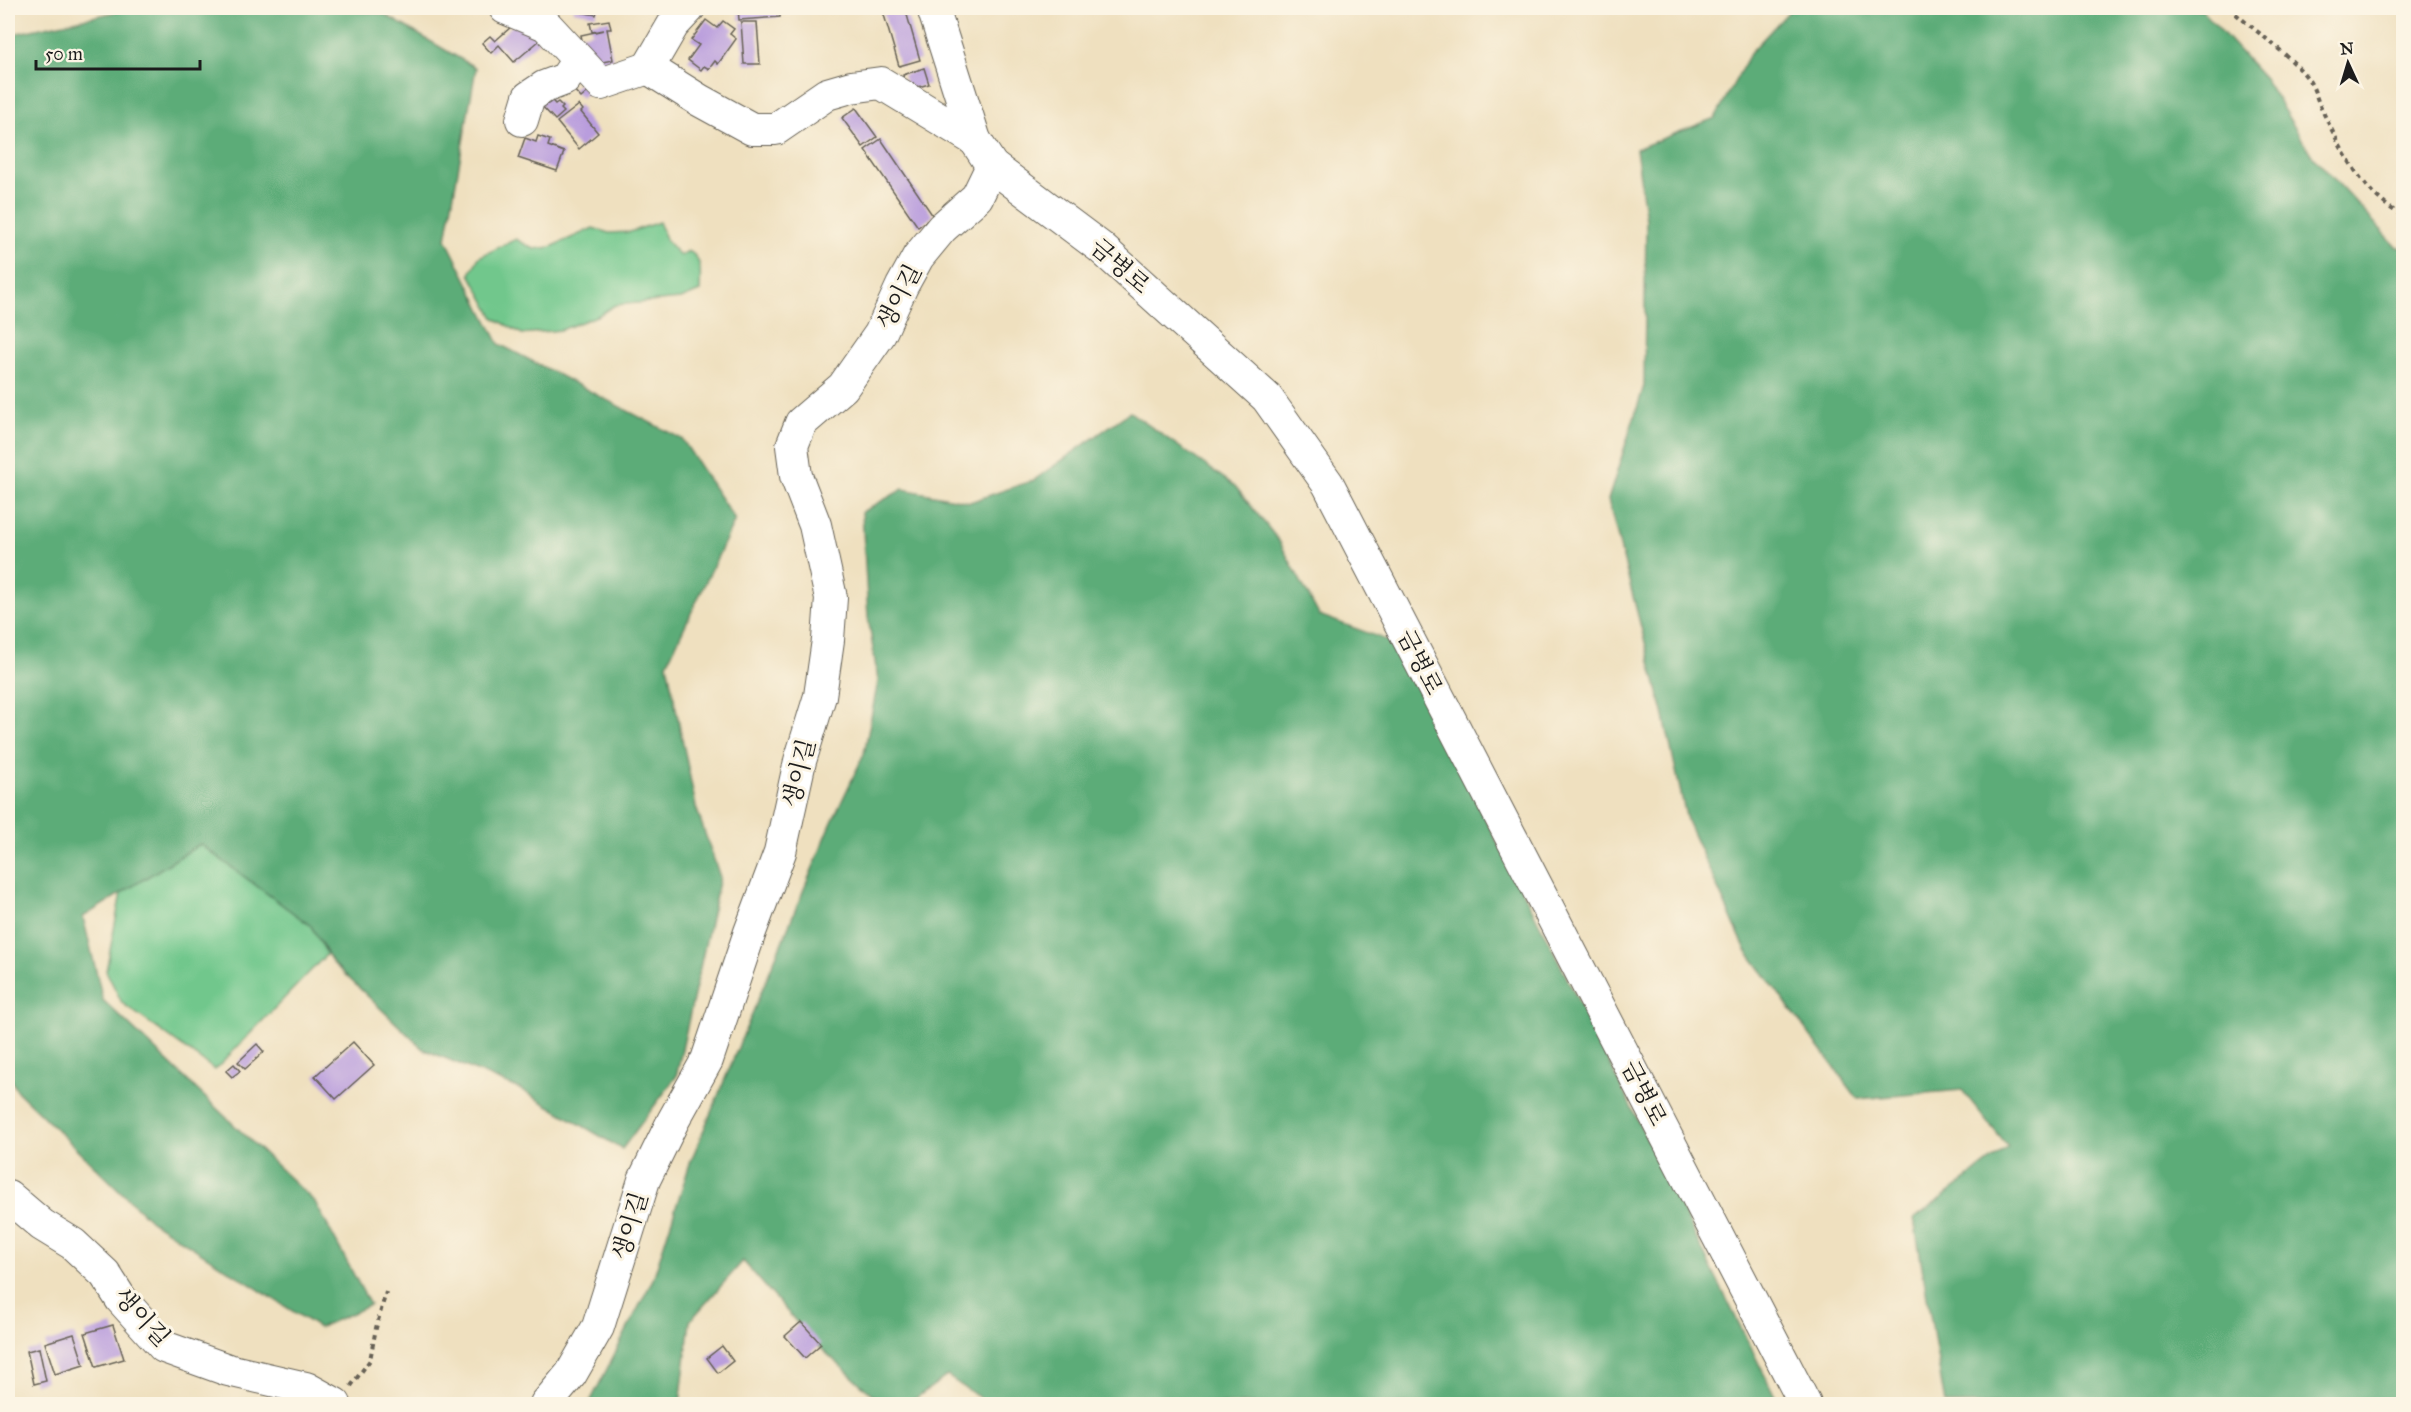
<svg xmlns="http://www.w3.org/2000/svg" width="2411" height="1412" viewBox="0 0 2411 1412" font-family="'IM FELL Great Primer','Noto Serif KR',serif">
	<rect width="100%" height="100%" fill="#fcf5e5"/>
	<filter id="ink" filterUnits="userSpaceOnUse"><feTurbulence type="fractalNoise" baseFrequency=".0167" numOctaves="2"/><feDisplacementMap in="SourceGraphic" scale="12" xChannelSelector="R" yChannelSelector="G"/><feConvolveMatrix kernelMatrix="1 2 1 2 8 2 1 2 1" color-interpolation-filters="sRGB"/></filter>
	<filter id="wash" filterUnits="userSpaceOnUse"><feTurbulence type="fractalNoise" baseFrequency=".008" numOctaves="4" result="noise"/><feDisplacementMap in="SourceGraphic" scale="24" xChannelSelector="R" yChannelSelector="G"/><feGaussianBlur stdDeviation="1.35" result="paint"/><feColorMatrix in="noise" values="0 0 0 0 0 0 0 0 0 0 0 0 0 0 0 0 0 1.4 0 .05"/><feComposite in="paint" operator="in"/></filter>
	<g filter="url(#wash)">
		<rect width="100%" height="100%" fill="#efe0bf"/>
		<g fill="#71c78c" stroke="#467254" stroke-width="1.5">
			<path d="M659,222l8,19 13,15 8,-5c16,6 12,26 12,40l-19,8 -66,6 -16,10 -38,15 -39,4 -28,-16 -24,-44 9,-17 37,-18 18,10 17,-2 42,-19 16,5 21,-1z"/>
			<path d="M200,844l111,82 16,28 -112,116 -93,-67 -16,-32 15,-78z"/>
		</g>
		<g fill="#5cac78" stroke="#3c644a" stroke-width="1.5">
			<path d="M134,8h195l55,6 92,54 -30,171 53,105 183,95 53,81 -68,144 29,143 24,70 -44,200 -54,72 -100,-59 -99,-41 -90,-86 -22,-37 -111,-82 -117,73 20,83 212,202 55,103 -51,23 -168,-107 -134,-130 -9,-19v-1037z"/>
			<path d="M1792,8h381l29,2 62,68 47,76 86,93 6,1v1156h-458l-31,-185 94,-72 -46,-57 -104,9 -112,-149 -59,-129 -24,-109 -55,-212 36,-114 2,-166 -10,-71 79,-31 36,-66z"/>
			<path d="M1130,412l105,74 44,55 40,74 76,28 158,307 226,454h-801l2,-6 -33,-22 -38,27 -33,-5 -63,-57 -70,-80 -53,60 -10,83h-91l64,-125 37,-116 141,-339 33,-70 14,-73 -10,-64 -6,-105 41,-23 67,13 64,-22z"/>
		</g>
		<g id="blocks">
			<g fill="#b99ddd">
				<path d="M574,8h24l-2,7 -23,-4z"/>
				<path d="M738,8h42v9l-41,3z"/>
				<path d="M882,8h23l15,52 -21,6z"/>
				<path d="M520,19l19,22 -25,21 -15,-17 -8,8 -9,-10 8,-7 5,5z"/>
				<path d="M609,20l2,9h-4l6,31 -26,5 -6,-30 23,-5 -12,2 -2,-9z"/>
				<path d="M706,20l11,8 6,-7 11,8 -4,5 6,5 -18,25 -3,-3 -6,8 -5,-3 -3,4 -13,-10 11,-15 -8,-5z"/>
				<path d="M741,22h16l3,42h-16z"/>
				<path d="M924,68l5,16 -21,6 -5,-15z"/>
				<path d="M580,83l8,9 -7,6 -8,-9z"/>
				<path d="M547,95l8,9 3,-2 5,5 -2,2 3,3 -9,8 -16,-17z"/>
				<path d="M579,105l4,5 -2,2 17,21 -19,16 -22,-27z"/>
				<path d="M856,108l21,29 -14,10 -21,-29z"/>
				<path d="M538,136l12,4 -2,6 16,6 -7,19 -39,-13 7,-20 11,4z"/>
				<path d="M881,139l52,77 -15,11 -53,-77z"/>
				<path d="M353,1042l21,23 -38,34 -21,-23z"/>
				<path d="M257,1044l7,8 -19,17 -7,-7z"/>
				<path d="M234,1064l6,7 -8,6 -6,-6z"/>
				<path d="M801,1322l20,22 -16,14 -20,-22z"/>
				<path d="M113,1325l11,34 -28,8 -11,-34z"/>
				<path d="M74,1334l10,31 -29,9 -10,-31z"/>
				<path d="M722,1346l11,15 -15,12 -11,-15z"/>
				<path d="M39,1348l7,33 -12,3 -7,-33z"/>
			</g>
		</g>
	</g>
	<g filter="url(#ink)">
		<use href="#blocks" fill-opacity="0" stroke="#666155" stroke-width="1.5"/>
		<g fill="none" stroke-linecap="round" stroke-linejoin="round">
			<g stroke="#666155" stroke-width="34">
				<g id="minor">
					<path d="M505,8l41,17 55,59 47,-16"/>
					<path d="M689,8l-16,17 -25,43 51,32 53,29h24l51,-35 24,-7 30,-4 94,57"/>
					<path d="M933,8l42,132 17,26 108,81 167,151 61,86 477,920"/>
					<path d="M522,120l7,-23 15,-10 21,-8 13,-19"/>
					<path d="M8,1196l34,29 31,19 32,30 16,25 43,48 64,23 78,18 29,16"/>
					<path d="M546,1404l25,-30 27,-47 46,-147 29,-59 34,-61 43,-128 30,-80 20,-91 20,-65 8,-56 3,-42 -16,-73 -19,-49 -4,-30 9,-23 42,-36 37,-53 22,-48 16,-29 24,-29 35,-31 15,-31"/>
				</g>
			</g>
			<g stroke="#666155" stroke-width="4" stroke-dasharray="4.5 4.5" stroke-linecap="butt">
				<path d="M2229,8c22,20 66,50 81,74 5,8 7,18 11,26 19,39 42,88 83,108"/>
				<path d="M351,1386l19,-26 6,-32 10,-36"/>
			</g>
			<use href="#minor" stroke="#fff" stroke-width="32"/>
		</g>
	</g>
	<g text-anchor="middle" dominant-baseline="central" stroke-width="6" stroke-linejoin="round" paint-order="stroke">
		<g font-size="24" fill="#1c1c1c" stroke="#fcf5e5">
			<text transform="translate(1120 266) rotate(41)">금병로</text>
			<text transform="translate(899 297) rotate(-63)">생이길</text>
			<text transform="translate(1420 662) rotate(63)">금병로</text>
			<text transform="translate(799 773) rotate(-76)">생이길</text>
			<text transform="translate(1644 1093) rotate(63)">금병로</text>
			<text transform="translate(630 1226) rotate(-73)">생이길</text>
			<text transform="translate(142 1317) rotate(47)">생이길</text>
		</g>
	</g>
	<rect width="2411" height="1412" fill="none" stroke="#fcf5e5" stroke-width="30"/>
	<g transform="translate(2348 63) rotate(356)" stroke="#fcf5e5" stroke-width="4.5" paint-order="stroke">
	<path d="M0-4.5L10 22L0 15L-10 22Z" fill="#1c1c1c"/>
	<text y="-9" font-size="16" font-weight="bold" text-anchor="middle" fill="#1c1c1c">N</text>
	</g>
	<path d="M36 60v9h164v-9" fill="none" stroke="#1c1c1c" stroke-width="3"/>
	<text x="45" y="60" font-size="18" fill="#1c1c1c" stroke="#fcf5e5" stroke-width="4.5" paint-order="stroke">50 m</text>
</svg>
